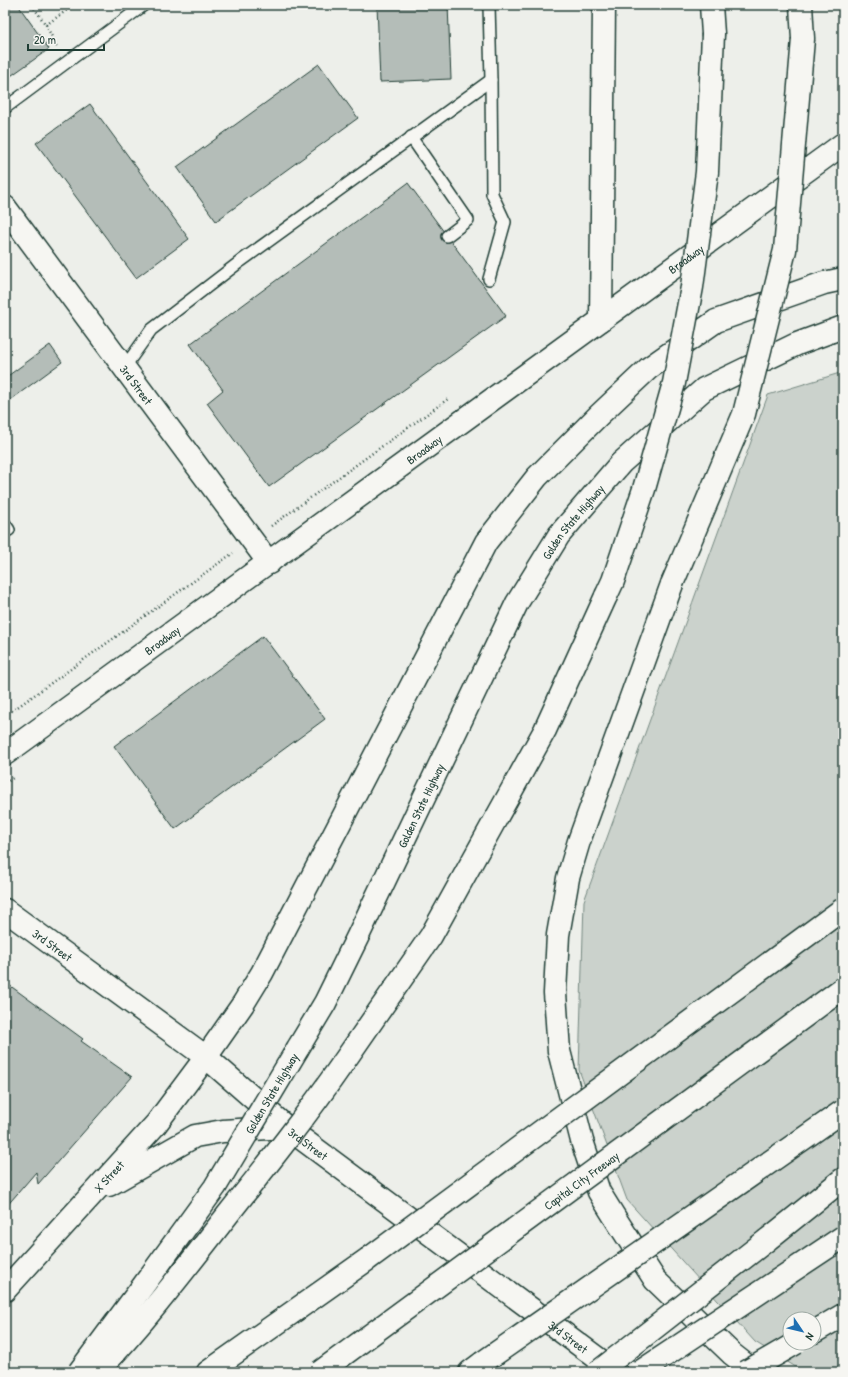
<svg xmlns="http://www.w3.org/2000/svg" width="848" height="1377" viewBox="0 0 848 1377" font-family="'Patrick Hand',sans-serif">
	<rect width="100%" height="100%" fill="#edefea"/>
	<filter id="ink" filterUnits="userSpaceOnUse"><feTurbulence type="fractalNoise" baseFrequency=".025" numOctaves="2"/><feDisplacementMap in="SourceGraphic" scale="8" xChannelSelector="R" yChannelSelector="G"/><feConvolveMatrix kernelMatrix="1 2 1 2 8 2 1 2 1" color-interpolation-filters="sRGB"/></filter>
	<g filter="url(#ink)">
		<path fill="#cbd2cc" stroke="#758880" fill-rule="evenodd" d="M843,372v1000h-39l-49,-30 -128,-142 -48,-130 5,-169 184,-506zM790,1319h24v24h-24z"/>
		<g fill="#b4bdb8" stroke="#1f3d34">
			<path d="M5,5h13l31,44 -44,31z"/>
			<path d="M377,5h71l3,74 -71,3z"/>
			<path d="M319,64l39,54 -142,103 -39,-54z"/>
			<path d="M90,104l99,135 -53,39 -100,-135z"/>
			<path d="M408,183l98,133 -237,171 -62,-84 16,-13 -33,-46z"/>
			<path d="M50,345l12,17 -57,42v-26z"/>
			<path d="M263,636l62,83 -150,110 -61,-83z"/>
			<path d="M5,982l78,57 -2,2 51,36 -94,107 -2,-12 -31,36z"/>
		</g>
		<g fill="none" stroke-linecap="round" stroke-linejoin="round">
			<g stroke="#1f3d34" stroke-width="14">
				<g id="service">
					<path d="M5,108l139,-103"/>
					<path d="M411,137l57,83 -21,16"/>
					<path d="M489,279l16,-57 -13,-28 -1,-114 -2,-75"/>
					<path d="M124,368l27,-38 90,-69 250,-181"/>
					<path d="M5,524l4,6"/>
				</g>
			</g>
			<g stroke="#1f3d34" stroke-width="25">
				<g id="minor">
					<path id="s1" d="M5,207l264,356"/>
				</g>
			</g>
			<g stroke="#1f3d34" stroke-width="25">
				<g id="tertiary">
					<path id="s2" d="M5,754l838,-610"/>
					<path id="s3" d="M5,910l201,147 80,70 330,245"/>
				</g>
			</g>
			<g stroke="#1f3d34" stroke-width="25">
				<g id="secondary">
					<path d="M109,1185l86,-49 28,-5 63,-4"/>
					<path id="s4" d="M5,1290l151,-166 50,-67"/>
				</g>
			</g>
			<g stroke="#1f3d34" stroke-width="25">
				<g id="motorway">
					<path d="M711,5l2,29"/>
					<path d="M801,5l2,34"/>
					<path d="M601,320l3,-315"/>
					<path d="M672,584l-93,257 -11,37 -10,57 -3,58 4,58 23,90 17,51 18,29 38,59 77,74 23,18"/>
					<path id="s5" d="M298,1048l27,-45 33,-67 159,-333 42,-68 62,-72 83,-74 93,-45 46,-17"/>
					<path d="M206,1057l37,-53 19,-31 224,-431 51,-65 62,-62 50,-47 67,-47 108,-38 19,-4"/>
					<path d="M343,1063l88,-127 114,-206 61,-134"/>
					<path d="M767,1240l76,-61"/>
					<path d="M814,1332l29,-17"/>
					<path d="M208,1372l160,-113"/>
					<path d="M470,1372l12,-9"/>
				</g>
			</g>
			<g stroke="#1f3d34" stroke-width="2.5" stroke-dasharray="1 3" stroke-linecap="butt">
				<path d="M32,5l14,20 11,22"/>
				<path d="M46,25l28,-20"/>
				<path d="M271,526l177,-127"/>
				<path d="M5,716l228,-163"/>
				<path d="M5,783l8,-5"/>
			</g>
			<use href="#service" stroke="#f6f6f2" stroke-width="11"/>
			<use href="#minor" stroke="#f6f6f2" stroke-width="22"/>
			<use href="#tertiary" stroke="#f6f6f2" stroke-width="22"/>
			<use href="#secondary" stroke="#f6f6f2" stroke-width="22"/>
			<use href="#motorway" stroke="#f6f6f2" stroke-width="22"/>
			<g stroke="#1f3d34" stroke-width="25" stroke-linecap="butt">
				<g id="motorway-bridge">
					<path d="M672,584l72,-170 41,-164 18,-211"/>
					<path d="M606,596l7,-15 31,-92 30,-106 18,-96 15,-115 6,-138"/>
					<path d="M368,1259l475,-350"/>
					<path d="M482,1363l361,-252"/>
					<path id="s6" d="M79,1372l64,-86 72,-99 83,-139"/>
					<path d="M97,1372c48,-50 89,-104 132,-159 39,-49 78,-98 114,-150"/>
					<path id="s7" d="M320,1372l523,-384"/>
					<path d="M598,1372l169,-132"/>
					<path d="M640,1372l203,-135"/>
					<path d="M746,1372l50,-29"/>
				</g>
			</g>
			<use href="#motorway-bridge" stroke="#f6f6f2" stroke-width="22"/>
		</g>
	</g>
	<g text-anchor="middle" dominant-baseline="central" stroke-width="3" stroke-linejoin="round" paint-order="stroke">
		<g font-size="12" fill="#1f3d34" stroke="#f6f6f2">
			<text stroke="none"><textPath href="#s2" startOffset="842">Broadway</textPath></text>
			<text stroke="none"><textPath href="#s1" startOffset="221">3rd Street</textPath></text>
			<text stroke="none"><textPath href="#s2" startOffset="518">Broadway</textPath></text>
			<text stroke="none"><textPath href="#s5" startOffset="595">Golden State Highway</textPath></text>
			<text stroke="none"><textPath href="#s2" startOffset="194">Broadway</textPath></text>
			<text stroke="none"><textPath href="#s5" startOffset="272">Golden State Highway</textPath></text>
			<text stroke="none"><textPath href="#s3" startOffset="59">3rd Street</textPath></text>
			<text stroke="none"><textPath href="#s6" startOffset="339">Golden State Highway</textPath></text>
			<text stroke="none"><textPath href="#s3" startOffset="383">3rd Street</textPath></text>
			<text stroke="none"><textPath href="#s4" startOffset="154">X Street</textPath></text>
			<text stroke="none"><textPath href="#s7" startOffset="324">Capital City Freeway</textPath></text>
			<text stroke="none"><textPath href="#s3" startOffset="707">3rd Street</textPath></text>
		</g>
	</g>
	<rect width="848" height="1377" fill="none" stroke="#f6f6f2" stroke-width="20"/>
	<rect x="10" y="10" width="828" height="1357" fill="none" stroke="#1f3d34" stroke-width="1.5" filter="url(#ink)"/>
	<g transform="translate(802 1331) rotate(125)"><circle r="19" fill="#f6f6f2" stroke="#a0aca6"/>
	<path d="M0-3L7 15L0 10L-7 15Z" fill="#1f6fb2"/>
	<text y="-6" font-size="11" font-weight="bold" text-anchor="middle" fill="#1f3d34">N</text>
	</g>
	<path d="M28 44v6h76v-6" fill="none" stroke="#1f3d34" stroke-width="2"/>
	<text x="34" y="44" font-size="12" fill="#1f3d34" stroke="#f6f6f2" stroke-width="3" paint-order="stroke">20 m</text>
</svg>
